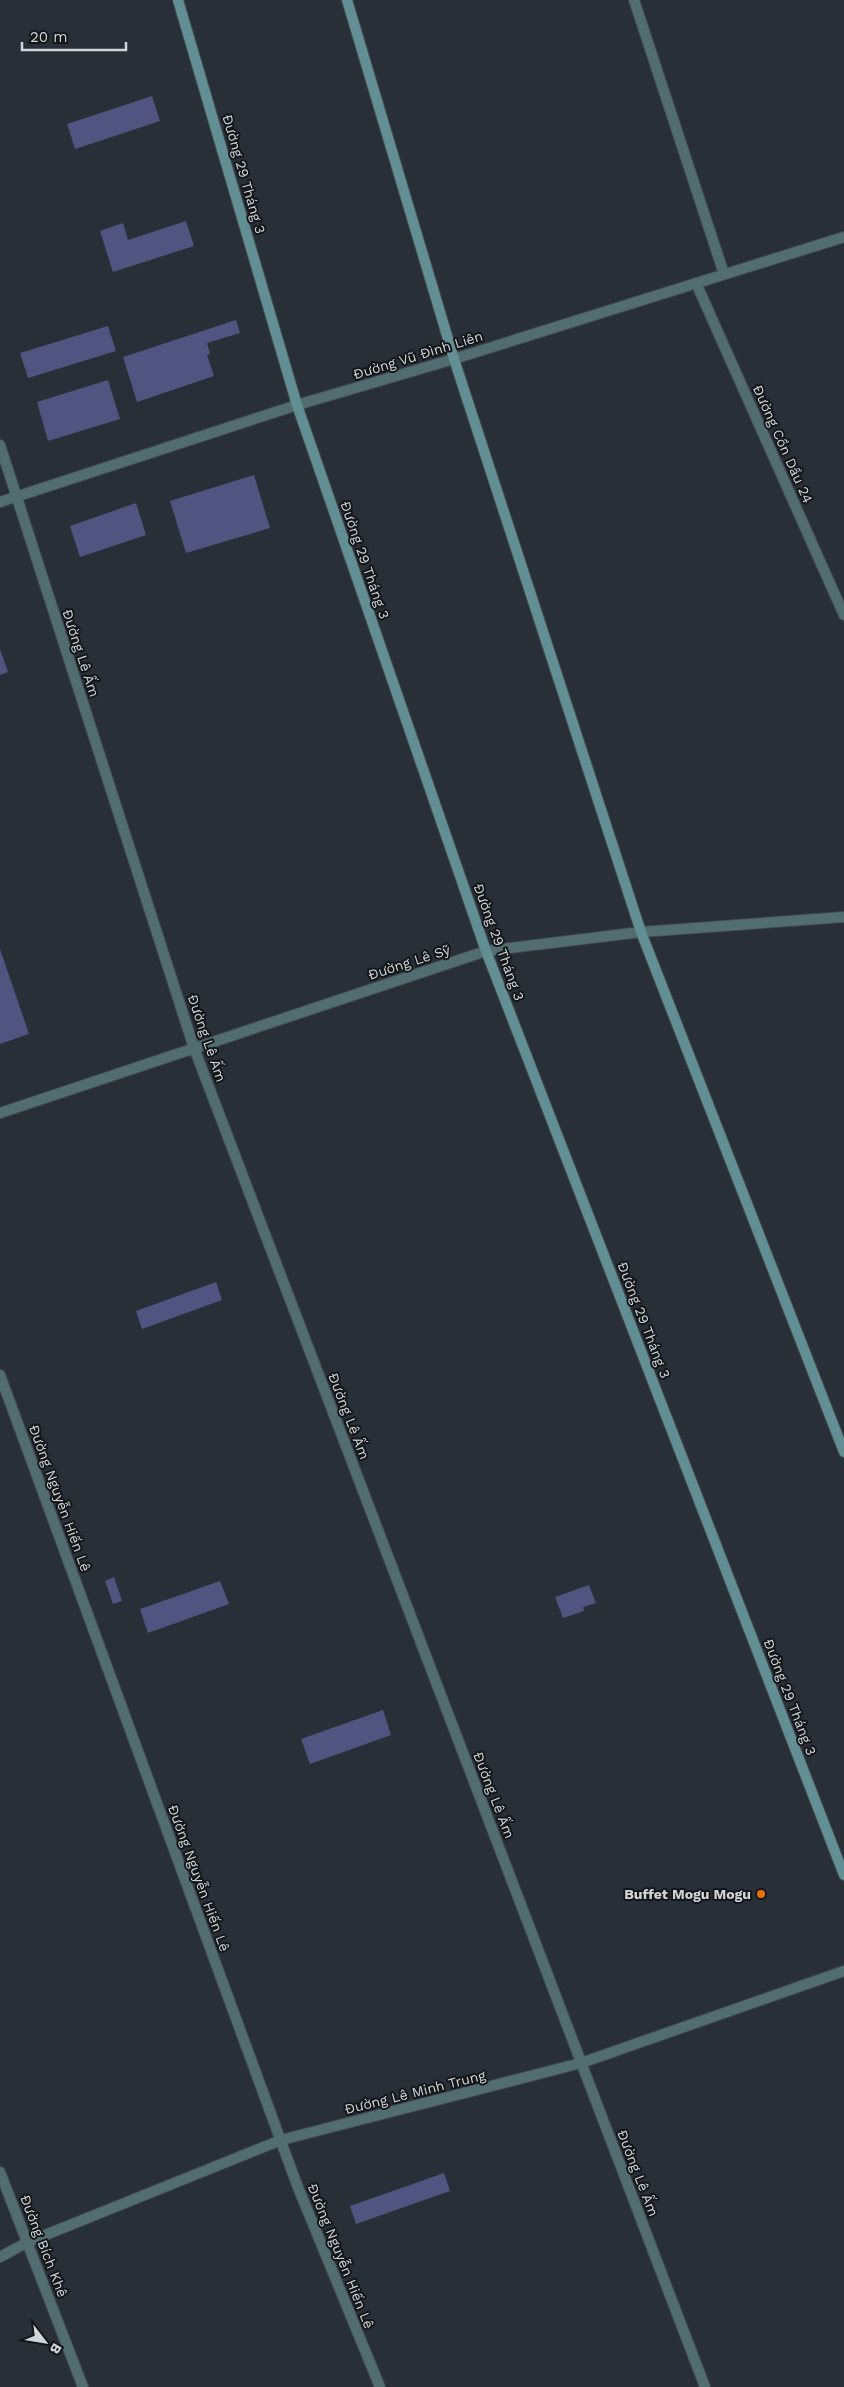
<svg xmlns="http://www.w3.org/2000/svg" width="844" height="2387" viewBox="0 0 844 2387" font-family="'Work Sans',sans-serif">
	<rect width="100%" height="100%" fill="#292f36"/>
	<g fill="#515481">
		<path d="M152,96l8,25 -85,28 -8,-25z"/>
		<path d="M186,221l8,25 -81,26 -13,-41 23,-8 5,17z"/>
		<path d="M236,320l4,13 -33,10 3,11 -3,1 7,21 -77,26 -14,-45z"/>
		<path d="M108,326l8,25 -88,27 -8,-25z"/>
		<path d="M108,380l12,39 -72,22 -11,-39z"/>
		<path d="M254,475l16,53 -84,25 -16,-52z"/>
		<path d="M136,503l10,32 -66,22 -10,-31z"/>
		<path d="M0,649l8,23 -8,3z"/>
		<path d="M0,949l29,85 -29,10z"/>
		<path d="M216,1282l6,18 -80,29 -6,-18z"/>
		<path d="M114,1577l8,24 -9,3 -8,-23z"/>
		<path d="M220,1581l9,23 -81,29 -8,-24z"/>
		<path d="M589,1585l7,18 -13,4 1,4 -21,7 -8,-21z"/>
		<path d="M383,1710l8,25 -81,29 -9,-25z"/>
		<path d="M444,2173l6,18 -94,33 -6,-18z"/>
	</g>
	<g fill="none" stroke-linecap="round" stroke-linejoin="round">
		<g stroke="#444a50" stroke-width="12">
			<g id="street">
				<path d="M634,0l90,274"/>
				<path d="M696,283l148,332"/>
				<path d="M0,445l194,603 511,1339"/>
				<path d="M0,502l297,-97 157,-46 390,-122"/>
				<path d="M0,1113l486,-162 155,-19 203,-15"/>
				<path d="M0,1375l297,810 83,202"/>
				<path d="M0,2172l83,215"/>
				<path d="M0,2257l28,-15 253,-102 300,-77 263,-92"/>
			</g>
		</g>
		<g stroke="#444a50" stroke-width="12">
			<g id="secondary">
				<path d="M178,0l119,405 189,546 358,924"/>
				<path d="M347,0l107,359 187,573 203,520"/>
			</g>
		</g>
		<use href="#street" stroke="#516d6f" stroke-width="10"/>
		<use href="#secondary" stroke="#628f94" stroke-width="10"/>
	</g>
	<circle fill="#e8710a" stroke="#14171a" stroke-width="2" cx="761" cy="1894" r="5"/>
	<g text-anchor="middle" dominant-baseline="central" stroke-width="4" stroke-linejoin="round" paint-order="stroke">
		<g font-size="14" fill="#d1d5d9" stroke="#14171a">
			<text transform="translate(244 174) rotate(74)">Đường 29 Tháng 3</text>
			<text transform="translate(418 355) rotate(-17)">Đường Vũ Đình Liên</text>
			<text transform="translate(783 444) rotate(66)">Đường Cồn Dầu 24</text>
			<text transform="translate(365 560) rotate(71)">Đường 29 Tháng 3</text>
			<text transform="translate(81 653) rotate(72)">Đường Lê Ấm</text>
			<text transform="translate(499 942) rotate(70)">Đường 29 Tháng 3</text>
			<text transform="translate(409 962) rotate(-18)">Đường Lê Sỹ</text>
			<text transform="translate(207 1038) rotate(71)">Đường Lê Ấm</text>
			<text transform="translate(644 1320) rotate(69)">Đường 29 Tháng 3</text>
			<text transform="translate(349 1416) rotate(69)">Đường Lê Ấm</text>
			<text transform="translate(60 1498) rotate(70)">Đường Nguyễn Hiến Lê</text>
			<text transform="translate(790 1697) rotate(69)">Đường 29 Tháng 3</text>
			<text transform="translate(494 1795) rotate(69)">Đường Lê Ấm</text>
			<text transform="translate(199 1878) rotate(70)">Đường Nguyễn Hiến Lê</text>
			<text transform="translate(415 2092) rotate(-14)">Đường Lê Minh Trung</text>
			<text transform="translate(638 2173) rotate(69)">Đường Lê Ấm</text>
			<text transform="translate(44 2246) rotate(69)">Đường Bích Khê</text>
			<text transform="translate(341 2256) rotate(68)">Đường Nguyễn Hiến Lê</text>
		</g>
		<g font-size="14" font-weight="bold" fill="#d1d5d9" stroke="#14171a" text-anchor="end">
			<text x="751" y="1894">Buffet Mogu Mogu</text>
		</g>
	</g>
	<g transform="translate(45 2342) rotate(121)" stroke="#14171a" stroke-width="4" paint-order="stroke">
	<path d="M0-4L9 19L0 12L-9 19Z" fill="#d1d5d9"/>
	<text y="-8" font-size="14" font-weight="bold" text-anchor="middle" fill="#d1d5d9">B</text>
	</g>
	<path d="M22 42v8h104v-8" fill="none" stroke="#d1d5d9" stroke-width="2.5"/>
	<text x="30" y="42" font-size="15" fill="#d1d5d9" stroke="#14171a" stroke-width="4" paint-order="stroke">20 m</text>
</svg>
